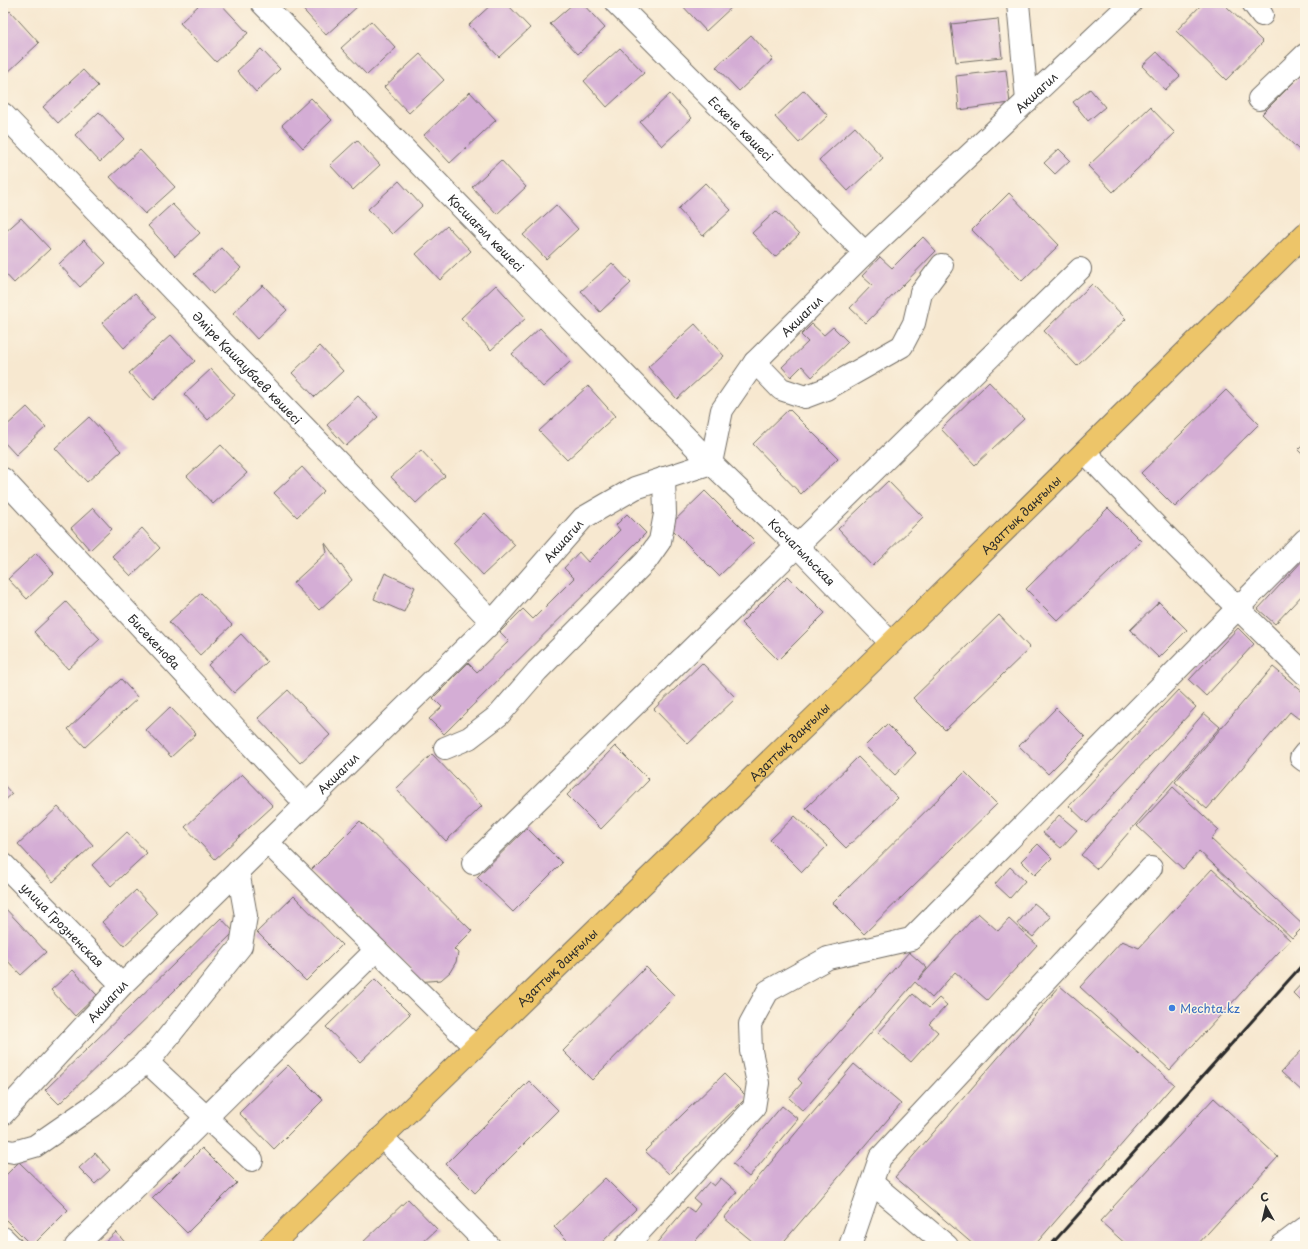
<svg xmlns="http://www.w3.org/2000/svg" width="1308" height="1249" viewBox="0 0 1308 1249" font-family="'Playpen Sans',sans-serif">
	<rect width="100%" height="100%" fill="#fcf5e5"/>
	<filter id="ink" filterUnits="userSpaceOnUse"><feTurbulence type="fractalNoise" baseFrequency=".025" numOctaves="2"/><feDisplacementMap in="SourceGraphic" scale="8" xChannelSelector="R" yChannelSelector="G"/><feConvolveMatrix kernelMatrix="1 2 1 2 8 2 1 2 1" color-interpolation-filters="sRGB"/></filter>
	<filter id="wash" filterUnits="userSpaceOnUse"><feTurbulence type="fractalNoise" baseFrequency=".012" numOctaves="4" result="noise"/><feDisplacementMap in="SourceGraphic" scale="16" xChannelSelector="R" yChannelSelector="G"/><feGaussianBlur stdDeviation="0.9" result="paint"/><feColorMatrix in="noise" values="0 0 0 0 0 0 0 0 0 0 0 0 0 0 0 0 0 1.4 0 .05"/><feComposite in="paint" operator="in"/></filter>
	<g filter="url(#wash)">
		<rect width="100%" height="100%" fill="#f7e8d0"/>
		<g id="blocks">
			<g fill="#d4add5">
				<path d="M201,3h19l28,30 -32,29 -36,-39z"/>
				<path d="M299,3h56l3,3 -32,29 -28,-31z"/>
				<path d="M493,3h13l24,25 -31,29 -30,-32z"/>
				<path d="M574,3h8l23,25 -27,26 -28,-30z"/>
				<path d="M680,3h50l3,3 -27,25z"/>
				<path d="M1203,3h20l40,39 -37,38 -50,-49z"/>
				<path d="M10,11l29,32 -34,32 -2,-3v-55z"/>
				<path d="M998,19l4,38 -46,5 -5,-38z"/>
				<path d="M371,21l25,27 -29,27 -26,-27z"/>
				<path d="M751,35l22,24 -34,32 -23,-24z"/>
				<path d="M620,48l24,25 -37,34 -23,-26z"/>
				<path d="M261,49l19,20 -24,23 -19,-21z"/>
				<path d="M1157,52l23,24 -15,14 -23,-24z"/>
				<path d="M420,54l24,26 -35,33 -25,-26z"/>
				<path d="M83,70l15,16 -40,37 -15,-16z"/>
				<path d="M1006,70l4,33 -51,7 -3,-34z"/>
				<path d="M1305,71v72l-6,7 -37,-36z"/>
				<path d="M1090,89l15,18 -17,14 -15,-19z"/>
				<path d="M804,90l24,26 -29,27 -24,-26z"/>
				<path d="M470,92l26,28 -46,43 -26,-28z"/>
				<path d="M670,94l22,24 -30,28 -22,-24z"/>
				<path d="M311,98l21,22 -29,28 -21,-23z"/>
				<path d="M1150,107l25,26 -62,59 -25,-26z"/>
				<path d="M99,112l25,27 -24,23 -25,-27z"/>
				<path d="M855,127l28,31 -35,33 -29,-31z"/>
				<path d="M357,140l23,25 -27,25 -23,-25z"/>
				<path d="M1059,149l11,11 -15,14 -11,-11z"/>
				<path d="M140,150l35,37 -30,27 -35,-37z"/>
				<path d="M501,160l25,27 -29,27 -25,-27z"/>
				<path d="M399,181l23,25 -30,28 -24,-25z"/>
				<path d="M705,183l26,27 -28,26 -25,-27z"/>
				<path d="M1009,193l50,52 -37,36 -50,-51z"/>
				<path d="M172,204l28,29 -25,23 -27,-30z"/>
				<path d="M556,205l22,24 -32,30 -23,-24z"/>
				<path d="M776,211l23,24 -24,22 -23,-24z"/>
				<path d="M21,218l29,31 -36,34 -11,-12v-37z"/>
				<path d="M447,226l24,25 -31,29 -24,-26z"/>
				<path d="M923,237l13,14 -70,72 -16,-15 22,-23 -10,-9 18,-19 12,11z"/>
				<path d="M84,240l22,23 -26,24 -21,-23z"/>
				<path d="M222,248l19,20 -28,26 -19,-20z"/>
				<path d="M612,263l19,20 -31,29 -19,-21z"/>
				<path d="M1092,284l34,35 -49,47 -33,-35z"/>
				<path d="M263,285l24,25 -30,29 -24,-26z"/>
				<path d="M496,285l30,33 -35,32 -30,-32z"/>
				<path d="M135,293l22,24 -33,31 -22,-25z"/>
				<path d="M695,324l29,32 -47,43 -29,-32z"/>
				<path d="M812,324l12,11 9,-8 15,15 -36,35 -10,-11 -11,11 -9,-10 26,-25 -7,-7z"/>
				<path d="M540,328l31,33 -28,26 -31,-33z"/>
				<path d="M171,335l24,26 -42,39 -24,-27z"/>
				<path d="M320,346l23,25 -28,26 -23,-24z"/>
				<path d="M211,369l24,26 -27,25 -24,-26z"/>
				<path d="M989,382l35,37 -49,46 -34,-36z"/>
				<path d="M588,386l27,30 -48,44 -28,-29z"/>
				<path d="M1226,390l33,34 -84,83 -34,-34z"/>
				<path d="M358,396l20,21 -32,29 -19,-21z"/>
				<path d="M27,407l19,20 -30,28 -13,-14v-12z"/>
				<path d="M789,409l49,49 -37,36 -48,-50z"/>
				<path d="M89,417l32,34 -34,31 -32,-34z"/>
				<path d="M1305,443v14l-7,-7z"/>
				<path d="M221,445l26,28 -34,31 -26,-28z"/>
				<path d="M421,450l24,26 -29,27 -25,-26z"/>
				<path d="M302,467l22,24 -27,26 -23,-24z"/>
				<path d="M888,481l35,36 -50,49 -35,-37z"/>
				<path d="M705,491l50,50 -36,35 -50,-50z"/>
				<path d="M93,508l19,21 -22,21 -19,-22z"/>
				<path d="M1108,508l33,33 -83,80 -32,-32z"/>
				<path d="M485,513l30,32 -32,30 -30,-32z"/>
				<path d="M627,514l19,19 -202,201 -15,-15 13,-12 -9,-9 35,-35 9,9 32,-31 -9,-9 23,-23 10,10 41,-41 -10,-10 15,-16 9,10 32,-32 -4,-5z"/>
				<path d="M142,528l18,20 -29,28 -19,-20z"/>
				<path d="M325,543l27,37 -33,30 -26,-27 34,-31z"/>
				<path d="M36,553l18,20 -27,26 -19,-20z"/>
				<path d="M1305,558v34l-30,32 -17,-15z"/>
				<path d="M385,573l30,14 -11,25 -30,-13z"/>
				<path d="M788,576l37,37 -47,47 -37,-37z"/>
				<path d="M201,593l31,32 -32,30 -31,-33z"/>
				<path d="M66,602l34,37 -32,30 -34,-37z"/>
				<path d="M1159,602l28,28 -28,28 -29,-28z"/>
				<path d="M999,615l31,33 -85,82 -32,-32z"/>
				<path d="M1238,628l16,16 -48,52 -17,-16z"/>
				<path d="M241,634l26,28 -33,31 -26,-28z"/>
				<path d="M702,663l34,35 -48,46 -34,-35z"/>
				<path d="M1273,667l32,27v18l-6,7 -9,-7 -83,97 -32,-27z"/>
				<path d="M121,679l17,19 -53,49 -17,-18z"/>
				<path d="M288,690l42,45 -30,28 -42,-45z"/>
				<path d="M1178,690l18,17 -109,116 -18,-17z"/>
				<path d="M170,707l26,27 -25,23 -25,-27z"/>
				<path d="M1056,708l29,29 -37,37 -29,-28z"/>
				<path d="M1204,713l16,14 -123,142 -16,-14z"/>
				<path d="M887,724l29,29 -21,22 -30,-29z"/>
				<path d="M615,746l34,34 -48,49 -34,-34z"/>
				<path d="M432,754l50,52 -36,35 -50,-52z"/>
				<path d="M858,757l40,41 -52,50 -40,-40z"/>
				<path d="M965,772l32,32 -133,130 -31,-31z"/>
				<path d="M242,774l31,32 -58,53 -30,-32z"/>
				<path d="M3,784l9,10 -9,8z"/>
				<path d="M1173,787l46,43 -8,9 93,87 -12,12 -93,-87 -16,18 -46,-43z"/>
				<path d="M58,807l35,38 -40,37 -35,-38z"/>
				<path d="M1059,815l18,15 -16,18 -18,-15z"/>
				<path d="M795,816l32,30 -25,26 -32,-32z"/>
				<path d="M360,821l112,110 -18,18 4,4 -2,9 -6,10 -9,8 -25,2 -8,-8 4,-5 -101,-99z"/>
				<path d="M527,828l35,35 -49,49 -36,-35z"/>
				<path d="M127,832l20,21 -36,33 -19,-21z"/>
				<path d="M1038,844l14,14 -17,17 -14,-14z"/>
				<path d="M1010,867l15,14 -15,17 -15,-14z"/>
				<path d="M1212,869l78,71 -120,130 -90,-83 42,-46 17,7z"/>
				<path d="M136,890l22,24 -34,32 -22,-24z"/>
				<path d="M294,896l48,49 -36,36 -49,-49z"/>
				<path d="M1034,903l17,14 -18,20 -16,-13z"/>
				<path d="M4,907l42,45 -25,23 -18,-19z"/>
				<path d="M978,913l20,18 11,-12 28,26 -50,55 -32,-28 -23,26 -17,-16 -112,129 -14,-13 13,-15 -4,-4 111,-127 18,16 -9,12z"/>
				<path d="M221,918l13,14 -175,172 -14,-14z"/>
				<path d="M646,967l29,29 -83,84 -29,-29z"/>
				<path d="M73,970l24,25 -22,21 -24,-26z"/>
				<path d="M375,979l35,35 -50,48 -34,-35z"/>
				<path d="M1305,980v25l-12,-12z"/>
				<path d="M1060,986l114,98 -140,162h-59l-80,-69z"/>
				<path d="M913,994l16,14 10,-10 8,7 -18,19 9,8 -27,30 -33,-29z"/>
				<path d="M1305,1047v47l-24,-22z"/>
				<path d="M854,1064l47,40 -121,142h-22l-34,-28z"/>
				<path d="M288,1065l35,35 -49,49 -35,-36z"/>
				<path d="M724,1074l23,23 -78,77 -24,-23z"/>
				<path d="M529,1081l29,29 -83,83 -29,-29z"/>
				<path d="M1214,1098l64,59 -82,89h-68l-28,-25z"/>
				<path d="M782,1106l16,13 -49,58 -16,-13z"/>
				<path d="M202,1148l35,35 -50,50 -35,-35z"/>
				<path d="M95,1153l15,17 -15,14 -16,-16z"/>
				<path d="M19,1162l49,48 -36,36 -29,-29v-39z"/>
				<path d="M605,1178l31,31 -38,37h-25l-19,-19z"/>
				<path d="M721,1178l16,14 -46,54h-37l33,-39 7,5 6,-8 -6,-5 15,-17 5,4z"/>
				<path d="M408,1199l29,30 -18,17h-60z"/>
				<path d="M116,1232l12,14h-27z"/>
			</g>
		</g>
	</g>
	<g filter="url(#ink)">
		<use href="#blocks" fill-opacity="0" stroke="#726d65" stroke-width="1"/>
		<g fill="none" stroke-linecap="round" stroke-linejoin="round">
			<g stroke="#726d65" stroke-width="24">
				<g id="minor">
					<path id="s1" d="M262,3l449,460 86,83 94,97"/>
					<path id="s2" d="M616,3l249,250"/>
					<path d="M1018,3l9,98"/>
					<path d="M1253,3l9,12"/>
					<path d="M1259,99l46,-44"/>
					<path id="s3" d="M3,114l489,508"/>
					<path d="M755,362l26,27 24,8 21,-8 76,-43 12,-23 7,-30 21,-28"/>
					<path d="M1085,452c71,76 145,149 220,222"/>
					<path id="s4" d="M3,479l303,325"/>
					<path d="M445,748l24,-10 30,-23 38,-44 109,-110 14,-20 5,-27 -1,-36"/>
					<path d="M1305,753l-4,5 4,3"/>
					<path d="M267,842l208,205"/>
					<path d="M473,863l607,-594"/>
					<path id="s5" d="M3,864l119,121"/>
					<path d="M146,1061l106,99"/>
					<path id="s6" d="M3,1114l119,-129 370,-363 91,-104 52,-30 76,-25 11,-53 33,-48 110,-109 266,-250"/>
					<path d="M382,1137l107,109"/>
					<path d="M3,1150l11,2 21,-6 58,-40 59,-49 89,-111 5,-30 -8,-45"/>
					<path d="M872,1183l75,63"/>
					<path d="M3,1238l8,8"/>
					<path d="M76,1246l300,-296"/>
					<path d="M626,1246l128,-138 4,-25 -7,-32 -1,-27 18,-33 60,-33 83,-19 394,-399"/>
					<path d="M850,1246l30,-88 271,-290"/>
					<path d="M1281,1246l24,-18"/>
				</g>
			</g>
			<g stroke="#726d65" stroke-width="24">
				<g id="major">
					<path id="s7" d="M270,1246l621,-603 414,-409"/>
				</g>
			</g>
			<use href="#minor" stroke="#fff" stroke-width="22"/>
			<use href="#major" stroke="#edc569" stroke-width="22"/>
			<path stroke="#2b2b2b" stroke-width="3" d="M1050,1246l255,-284"/>
		</g>
	</g>
	<circle fill="#3f7fe0" stroke="#fcf5e5" stroke-width="1.5" cx="1172" cy="1008" r="4"/>
	<g text-anchor="middle" dominant-baseline="central" stroke-width="3" stroke-linejoin="round" paint-order="stroke">
		<g font-size="12" fill="#2b2b2b" stroke="#fcf5e5">
			<text stroke="none"><textPath href="#s6" startOffset="1474">Акшагил</textPath></text>
			<text stroke="none"><textPath href="#s2" startOffset="177">Ескене көшесі</textPath></text>
			<text stroke="none"><textPath href="#s1" startOffset="321">Қосшағыл көшесі</textPath></text>
			<text stroke="none"><textPath href="#s6" startOffset="1150">Акшагил</textPath></text>
			<text stroke="none"><textPath href="#s3" startOffset="352">Әміре Қашаубаев көшесі</textPath></text>
			<text stroke="none"><textPath href="#s7" startOffset="1048">Азаттық даңғылы</textPath></text>
			<text stroke="none"><textPath href="#s6" startOffset="802">Акшагил</textPath></text>
			<text stroke="none"><textPath href="#s1" startOffset="770">Косчагыльская</textPath></text>
			<text stroke="none"><textPath href="#s4" startOffset="222">Бисекенова</textPath></text>
			<text stroke="none"><textPath href="#s7" startOffset="724">Азаттық даңғылы</textPath></text>
			<text stroke="none"><textPath href="#s6" startOffset="478">Акшагил</textPath></text>
			<text stroke="none"><textPath href="#s5" startOffset="85">улица Грозненская</textPath></text>
			<text stroke="none"><textPath href="#s7" startOffset="400">Азаттық даңғылы</textPath></text>
			<text stroke="none"><textPath href="#s6" startOffset="154">Акшагил</textPath></text>
		</g>
		<g font-size="12" fill="#366cbe" stroke="#fcf5e5" text-anchor="start">
			<text x="1180" y="1008">Mechta.kz</text>
		</g>
	</g>
	<rect width="1308" height="1249" fill="none" stroke="#fcf5e5" stroke-width="16"/>
	<g transform="translate(1266 1207) rotate(352)" stroke="#fcf5e5" stroke-width="3" paint-order="stroke">
	<path d="M0-3L7 15L0 10L-7 15Z" fill="#2b2b2b"/>
	<text y="-6" font-size="11" font-weight="bold" text-anchor="middle" fill="#2b2b2b">С</text>
	</g>
</svg>
